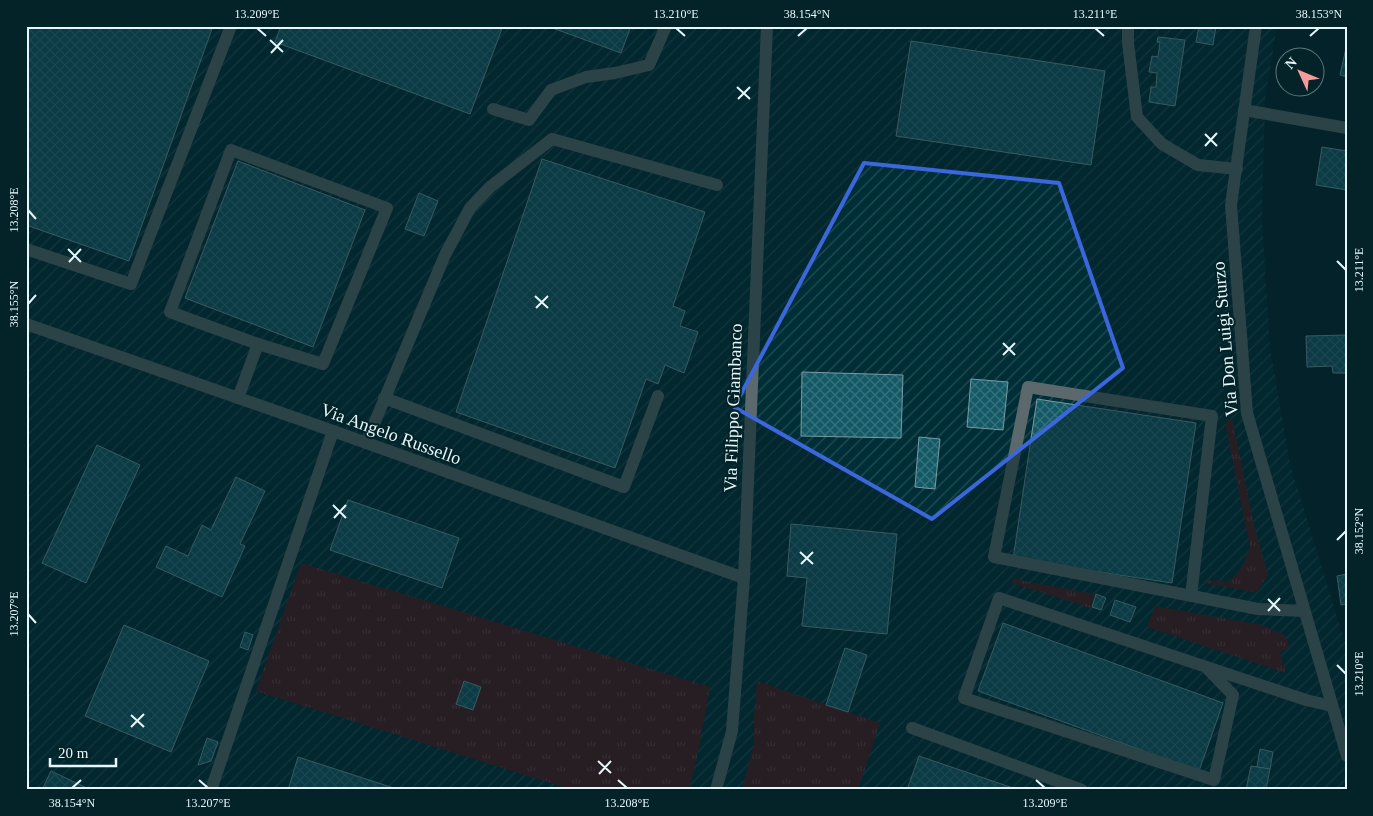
<svg xmlns="http://www.w3.org/2000/svg" width="1373" height="816" viewBox="0 0 1373 816" font-family="'Times New Roman',serif">
	<defs>
		<pattern id="industrial-furrows" width="10" height="10" patternUnits="userSpaceOnUse" patternTransform="scale(1.25)"><rect width="10" height="10" fill="#002e36"/><path d="M-1 1l2-2M0 10L10 0M9 11l2-2" fill="none" stroke="#254d54"/></pattern>
		<pattern id="grass-tufts" width="24" height="20" patternUnits="userSpaceOnUse" patternTransform="scale(1.25)"><rect width="24" height="20" fill="#53191d"/><path d="M3 7l-1-3M5 7V3M7 7l1-3M15 17l-1-3M17 17v-4M19 17l1-3" fill="none" stroke="#6c3b3f"/></pattern>
		<pattern id="building-cross-hatch" width="8" height="8" patternUnits="userSpaceOnUse" patternTransform="scale(1.25)"><rect width="8" height="8" fill="#145a66"/><path d="M0 0l8 8M0 8l8-8" fill="none" stroke="#36727d"/></pattern>
	</defs>
	<rect width="100%" height="100%" fill="#032329"/>
	<path fill="url(#industrial-furrows)" d="M26,26h1251l-12,74 -3,120 8,127 20,117 57,185v141h-1321z"/>
	<g fill="url(#grass-tufts)">
		<path d="M1229,419h3l22,106 14,50 -11,16 -4,1 -47,-9 2,-3 20,2 3,-2 12,-15 7,-18 -25,-124z"/>
		<path d="M301,563l409,124 -12,66 -9,37h-116l-317,-99z"/>
		<path d="M1013,579l82,15 -5,14 -78,-25z"/>
		<path d="M1155,606l107,19 23,10 5,12 -10,5 6,21 -139,-46z"/>
		<path d="M757,681l123,42 -22,67h-116l12,-47v-25z"/>
	</g>
	<g fill="url(#building-cross-hatch)" stroke="#7a9ba2">
		<path d="M26,26h187l-84,235 -103,-36z"/>
		<path d="M281,26h222l-33,88 -195,-72z"/>
		<path d="M547,26h84l-10,27z"/>
		<path d="M1199,26h17l-3,19 -17,-3z"/>
		<path d="M1158,37l27,3 -10,66 -26,-4 2,-15h5l1,-14 -8,-1 3,-16 6,1 2,-15h-3z"/>
		<path d="M911,41l194,30 -14,94 -195,-29z"/>
		<path d="M1346,48h1v29l-7,-2z"/>
		<path d="M1322,147l25,4v39l-31,-5z"/>
		<path d="M542,159l163,53 -32,94 12,5 -5,15 18,6 -14,41 -19,-8 -7,19 -12,-5 -31,89 -159,-56z"/>
		<path d="M238,161l127,49 -52,137 -128,-49z"/>
		<path d="M419,193l19,8 -14,35 -19,-7z"/>
		<path d="M1347,335v38h-14l-1,-7 -25,1 -1,-31z"/>
		<path d="M802,372l101,3 -2,63 -100,-2z"/>
		<path d="M971,379l37,3 -5,48 -36,-3z"/>
		<path d="M1037,399l159,24 -24,160 -159,-24z"/>
		<path d="M919,437l21,2 -5,50 -20,-2z"/>
		<path d="M97,445l43,20 -54,118 -44,-20z"/>
		<path d="M236,477l29,14 -25,53 5,2 -23,51 -66,-30 10,-21 22,10 14,-31 9,5z"/>
		<path d="M348,500l111,38 -17,50 -112,-38z"/>
		<path d="M791,524l106,10 -10,100 -85,-8 5,-48 -20,-2z"/>
		<path d="M1347,574v30l-6,1 -4,-29z"/>
		<path d="M1096,594l10,4 -5,12 -9,-3z"/>
		<path d="M1115,600l21,7 -6,15 -20,-7z"/>
		<path d="M1003,623l220,80 -24,68 -221,-80z"/>
		<path d="M124,625l85,36 -38,91 -86,-36z"/>
		<path d="M245,632l8,3 -5,15 -8,-3z"/>
		<path d="M845,648l22,7 -19,57 -22,-7z"/>
		<path d="M464,681l17,6 -8,23 -17,-6z"/>
		<path d="M207,738l11,4 -7,19 -13,4z"/>
		<path d="M1260,749l13,3 -3,17 -13,-2z"/>
		<path d="M919,756l100,34h-112z"/>
		<path d="M298,757l102,33h-112z"/>
		<path d="M1251,766l19,3 -4,21h-20z"/>
		<path d="M51,771l40,19h-49z"/>
	</g>
	<g fill="none" stroke-linecap="round" stroke-linejoin="round">
		<g stroke="#5c696c" stroke-width="12">
			<path d="M1128,26v17l9,74 25,27 36,21 39,4"/>
			<path d="M1256,26l-25,179 16,208 100,343"/>
			<path d="M493,109l36,11 22,-30 35,-13 29,-4 34,-8 17,-39"/>
			<path d="M1244,110l103,18"/>
			<path d="M26,249l105,35 100,-258"/>
			<path d="M26,324l307,107 411,147"/>
			<path d="M238,398l20,-54 65,20 64,-156 -156,-58 -61,162 88,32"/>
			<path d="M384,398l240,89 34,-91"/>
			<path d="M366,443l79,-188 25,-47 20,-21 62,-48 165,46"/>
			<path d="M1191,596l21,-180 -184,-29 -34,170 264,52 46,2"/>
			<path d="M1206,667l27,28 -19,85 -250,-82 35,-100 307,102 26,6"/>
			<path d="M912,728l170,62"/>
			<path d="M211,790l122,-359"/>
			<path d="M716,790l16,-59 12,-153 23,-552"/>
		</g>
	</g>
	<path d="M0 0H1373V816H0ZM864,163l195,20 64,185 -191,151 -198,-112z" fill="#032329" fill-opacity=".55" fill-rule="evenodd"/>
	<path fill="none" stroke="#3b67dd" stroke-width="4" stroke-linejoin="round" d="M864,163l195,20 64,185 -191,151 -198,-112z"/>
	<path fill="none" stroke="#e6f7fb" stroke-width="2" d="M257,28l9,8M676,28l9,8M1095,28l9,8M798,36l9,-8M1310,36l9,-8M270,40l13,12M271,53l12,-13M737,87l13,12M738,99l12,-12M1205,134l12,12M1205,146l12,-13M28,210l8,9M68,249l13,13M1337,261l9,9M69,262l12,-13M535,296l13,12M28,304l8,-9M536,308l12,-12M1003,343l12,12M1003,355l12,-12M333,505l13,13M334,518l12,-13M1337,540l9,-9M800,552l13,12M801,564l12,-12M1268,599l12,12M1268,611l12,-13M28,614l8,9M1337,665l9,9M131,715l13,12M131,727l13,-13M598,761l13,12M599,774l12,-13M199,780l9,8M618,780l9,8M1036,780l9,8M72,788l9,-8"/>
	<g text-anchor="middle" dominant-baseline="central" stroke-width="4.5" stroke-linejoin="round" paint-order="stroke">
		<g font-size="18" fill="#e6f7fb" stroke="#032329">
			<text transform="translate(1225 339) rotate(-95)">Via Don Luigi Sturzo</text>
			<text transform="translate(733 408) rotate(-88)">Via Filippo Giambanco</text>
			<text transform="translate(391 434) rotate(20)">Via Angelo Russello</text>
		</g>
	</g>
	<rect width="1373" height="816" fill="none" stroke="#032329" stroke-width="55"/>
	<g transform="translate(1300 72) rotate(314)"><circle r="24" fill="#032329" stroke="#5e787d"/>
	<path d="M0-4L9 19L0 12L-9 19Z" fill="#f59b9b"/>
	<text y="-8" font-size="14" font-weight="bold" text-anchor="middle" fill="#e6f7fb">N</text>
	</g>
	<path d="M50 758v8h66v-8" fill="none" stroke="#e6f7fb" stroke-width="2.5"/>
	<text x="58" y="758" font-size="15" fill="#e6f7fb" stroke="#032329" stroke-width="4" paint-order="stroke">20 m</text>
	<rect x="28" y="28" width="1318" height="760" fill="none" stroke="#e6f7fb" stroke-width="2"/>
	<g font-size="12" text-anchor="middle" fill="#e6f7fb">
		<text x="257" y="18">13.209°E</text>
		<text x="676" y="18">13.210°E</text>
		<text x="807" y="18">38.154°N</text>
		<text x="1095" y="18">13.211°E</text>
		<text x="1319" y="18">38.153°N</text>
		<text transform="translate(14 210) rotate(-90)" y="4">13.208°E</text>
		<text transform="translate(1359 270) rotate(-90)" y="4">13.211°E</text>
		<text transform="translate(14 304) rotate(-90)" y="4">38.155°N</text>
		<text transform="translate(1359 531) rotate(-90)" y="4">38.152°N</text>
		<text transform="translate(14 614) rotate(-90)" y="4">13.207°E</text>
		<text transform="translate(1359 674) rotate(-90)" y="4">13.210°E</text>
		<text x="72" y="807">38.154°N</text>
		<text x="208" y="807">13.207°E</text>
		<text x="627" y="807">13.208°E</text>
		<text x="1045" y="807">13.209°E</text>
	</g>
</svg>
